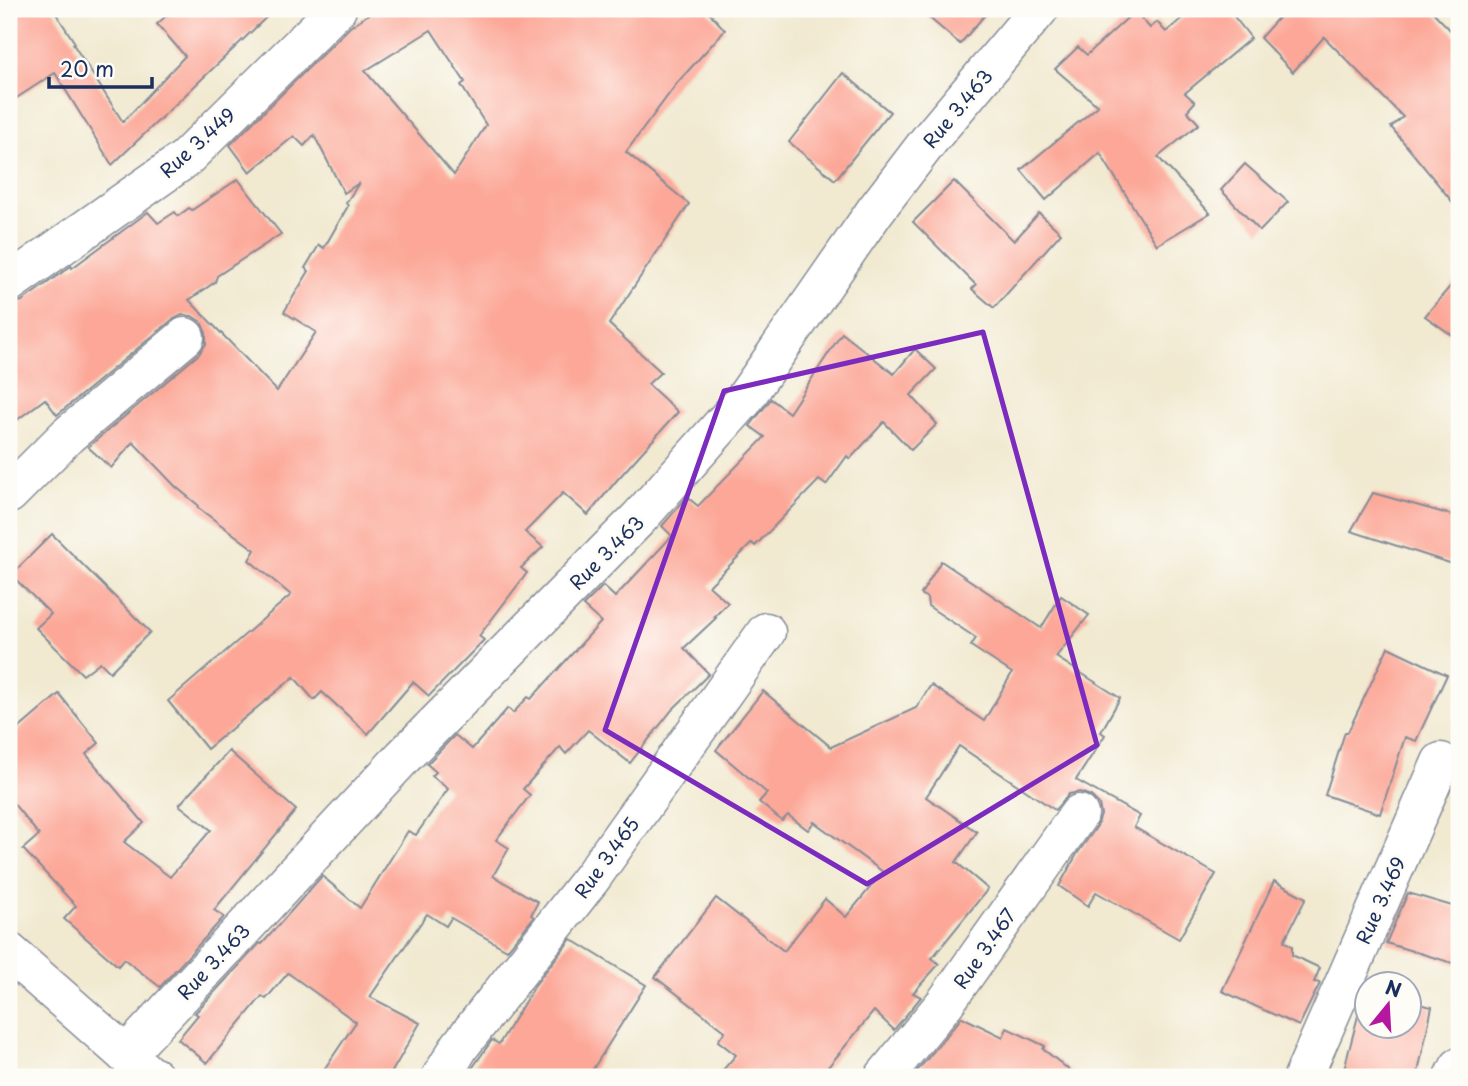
<svg xmlns="http://www.w3.org/2000/svg" width="1468" height="1086" viewBox="0 0 1468 1086" font-family="'Playpen Sans',sans-serif">
	<rect width="100%" height="100%" fill="#fdfcf7"/>
	<filter id="ink" filterUnits="userSpaceOnUse"><feTurbulence type="fractalNoise" baseFrequency=".0143" numOctaves="2"/><feDisplacementMap in="SourceGraphic" scale="14" xChannelSelector="R" yChannelSelector="G"/><feConvolveMatrix kernelMatrix="1 2 1 2 8 2 1 2 1" color-interpolation-filters="sRGB"/></filter>
	<filter id="wash" filterUnits="userSpaceOnUse"><feTurbulence type="fractalNoise" baseFrequency=".00686" numOctaves="4" result="noise"/><feDisplacementMap in="SourceGraphic" scale="28" xChannelSelector="R" yChannelSelector="G"/><feGaussianBlur stdDeviation="1.57" result="paint"/><feColorMatrix in="noise" values="0 0 0 0 0 0 0 0 0 0 0 0 0 0 0 0 0 1.4 0 .05"/><feComposite in="paint" operator="in"/></filter>
	<g filter="url(#wash)">
		<rect width="100%" height="100%" fill="#f1e9d0"/>
		<g id="blocks">
			<g fill="#fca797" fill-rule="evenodd">
				<path d="M9,9h44l22,34 -2,1 50,78 62,-66 -28,-32 17,-15h101l-163,156 -57,-92 -46,30z"/>
				<path d="M376,9h330l19,21 -47,52 -52,70 63,52 -80,120 52,48 -13,12 30,28 -61,68 -29,35 -25,-22 -38,39 18,15 -22,21 6,5 -48,63 5,4 -55,56 -16,-14 -45,52 -46,-42 -8,8 -20,-23 -87,72 -39,-48 123,-106 -42,-35 6,-10 -58,-43 1,-2 -22,-18 -43,-45 -22,26 -23,-21 111,-93 7,-10v-11l-5,-11 -9,-6 -10,-1 -10,5 -115,95 -12,-16 -36,27v-122l13,-3 49,-35 1,2 76,-56 10,11 17,-11 3,4 11,-8 3,2 46,-31 43,55 -64,42 -2,6 -26,18 88,91 39,-59 -32,-20 25,-41 -4,-3 14,-23 5,3 24,-42 -2,-3 13,-20 -15,10 -30,-58 -10,11 -10,-10 -44,36 -20,-27 120,-118zM431,30l34,52 -4,3 25,40 -32,50 -89,-104z"/>
				<path d="M919,9h71l-30,35z"/>
				<path d="M1193,9h35l23,29 -66,55 10,9 -8,9 12,13 -41,33 52,56 -53,32 -57,-92 -54,47 -25,-30 77,-64 -43,-37 23,-22 9,8 48,-44 15,17 7,-6 9,10z"/>
				<path d="M1286,9h144l29,30v171l-68,-83 12,-10 -79,-80 -31,35 -33,-34z"/>
				<path d="M843,73l47,39 -55,68 -46,-38z"/>
				<path d="M1245,164l43,38 -28,29 -39,-41z"/>
				<path d="M954,181l60,60 25,-28 22,20 -67,75 -22,-19 4,-4 -63,-63z"/>
				<path d="M1459,276v64l-34,-24z"/>
				<path d="M842,333l52,41 21,-25 21,20 -25,26 26,29 -26,26 -27,-28 -34,37 -3,-3 -21,29 -7,-5 -64,66 -3,-3 -43,43 19,17 -14,14 2,1 -32,30 25,26 -37,36 -42,53 -42,-33 -22,24 -6,-7 -37,42 7,6 -34,45 13,8 -16,28 45,26 -7,13 3,2 -27,33 -56,-32 -5,8 -19,-12 -57,83 50,26 -31,54h-70l37,-55 -68,-49 -22,26 -4,-3 -55,67 -29,-24 20,-24 -3,-2 65,-70 2,1 60,-68 38,32 48,-77 8,4 32,-46 -16,-13 4,-4 -9,-8 28,-29 17,14 36,-41 5,5 15,-16 3,2 70,-77 -18,-16 20,-20 12,11 57,-61 -10,-10 25,-29 11,9 67,-69 -15,-11 21,-27 18,14z"/>
				<path d="M1373,493l86,24v49l-108,-35z"/>
				<path d="M52,534l98,98 -40,40 -10,-10 -17,13 -47,-47 15,-14 -40,-39z"/>
				<path d="M941,561l100,67 20,-32 28,19 -33,42 64,41 -19,34 4,3 -29,45 64,36 -6,11 82,47 -37,65 -83,-47 -8,14 -29,-20 18,-32 20,-28 4,-11 -2,-11 -8,-8 -11,-4 -11,2 -14,16 -96,-64 -33,51 51,35 -21,30 32,27 -56,69 7,6 -26,29 8,4 -27,33 -20,-19 -54,66h-103l19,-22 -18,-14 7,-10 -70,-54 61,-79 68,53 41,-52 21,18 37,-45 -69,-50 -6,8 -20,-15 -6,6 -23,-19 8,-9 -51,-43 47,-59 68,56 85,-39 15,-23 53,36 28,-48 -41,-27 5,-8 -48,-32 -1,-8 -6,-4z"/>
				<path d="M1388,647l59,28 -31,66 -11,-4 -25,77 -55,-19 20,-63h3z"/>
				<path d="M59,694l40,49 -13,11 58,69 -20,19 46,35 41,-47 -32,-25 50,-54 67,59 -82,100 10,7 -64,70 -36,-28 -6,7 -54,-47 12,-13 -53,-57 16,-14 -30,-37v-61z"/>
				<path d="M1274,881l32,17 -22,43 8,5v9l28,13 -6,14 6,1 -21,43 -77,-35z"/>
				<path d="M1408,893l51,15v57l-73,-22z"/>
				<path d="M571,939l75,46 -58,92h-122l26,-37 7,4 36,-59z"/>
				<path d="M1364,993h3v33h42v-24l23,5 -15,70h-75z"/>
				<path d="M962,1017l41,20 4,-9 38,18 -2,3 35,28h-166z"/>
			</g>
		</g>
	</g>
	<g filter="url(#ink)">
		<use href="#blocks" fill-opacity="0" stroke="#868c97" stroke-width="2"/>
		<g fill="none" stroke-linecap="round" stroke-linejoin="round">
			<g stroke="#868c97" stroke-width="41">
				<g id="minor">
					<path d="M9,283l176,-124 152,-150"/>
					<path d="M9,494l59,-59 117,-98"/>
					<path d="M126,1055l277,-298 236,-239 104,-117 132,-190 55,-72 109,-130"/>
					<path d="M441,1077l19,-31 133,-170 173,-244"/>
					<path d="M884,1077l61,-74 134,-189"/>
					<path d="M1303,1077l138,-315"/>
					<path d="M1454,1077l5,-10"/>
				</g>
			</g>
			<g stroke="#868c97" stroke-width="41">
				<path id="major" d="M9,952l141,124 4,1"/>
			</g>
			<use href="#minor" stroke="#fff" stroke-width="38"/>
			<use href="#major" stroke="#fff" stroke-width="38"/>
		</g>
	</g>
	<path fill="none" stroke="#7b2cbf" stroke-width="5" stroke-linejoin="round" d="M983,332l114,413 -230,139 -262,-154 119,-339z"/>
	<g text-anchor="middle" dominant-baseline="central" stroke-width="6" stroke-linejoin="round" paint-order="stroke">
		<g font-size="19" fill="#1b2f5e" stroke="#fdfcf7">
			<text transform="translate(957 108) rotate(-50)">Rue 3.463</text>
			<text transform="translate(197 142) rotate(-42)">Rue 3.449</text>
			<text transform="translate(606 552) rotate(-45)">Rue 3.463</text>
			<text transform="translate(606 857) rotate(-54)">Rue 3.465</text>
			<text transform="translate(1380 900) rotate(-66)">Rue 3.469</text>
			<text transform="translate(984 948) rotate(-55)">Rue 3.467</text>
			<text transform="translate(213 961) rotate(-47)">Rue 3.463</text>
		</g>
	</g>
	<rect width="1468" height="1086" fill="none" stroke="#fdfcf7" stroke-width="35"/>
	<g transform="translate(1388 1005) rotate(18)"><circle r="33" fill="#fdfcf7" stroke="#a3aaba" stroke-width="2"/>
	<path d="M0-5L12 26L0 18L-12 26Z" fill="#b5179e"/>
	<text y="-10" font-size="19" font-weight="bold" text-anchor="middle" fill="#1b2f5e">N</text>
	</g>
	<path d="M49 77v10h103v-10" fill="none" stroke="#1b2f5e" stroke-width="3.5"/>
	<text x="60" y="77" font-size="21" fill="#1b2f5e" stroke="#fdfcf7" stroke-width="5" paint-order="stroke">20 m</text>
</svg>
